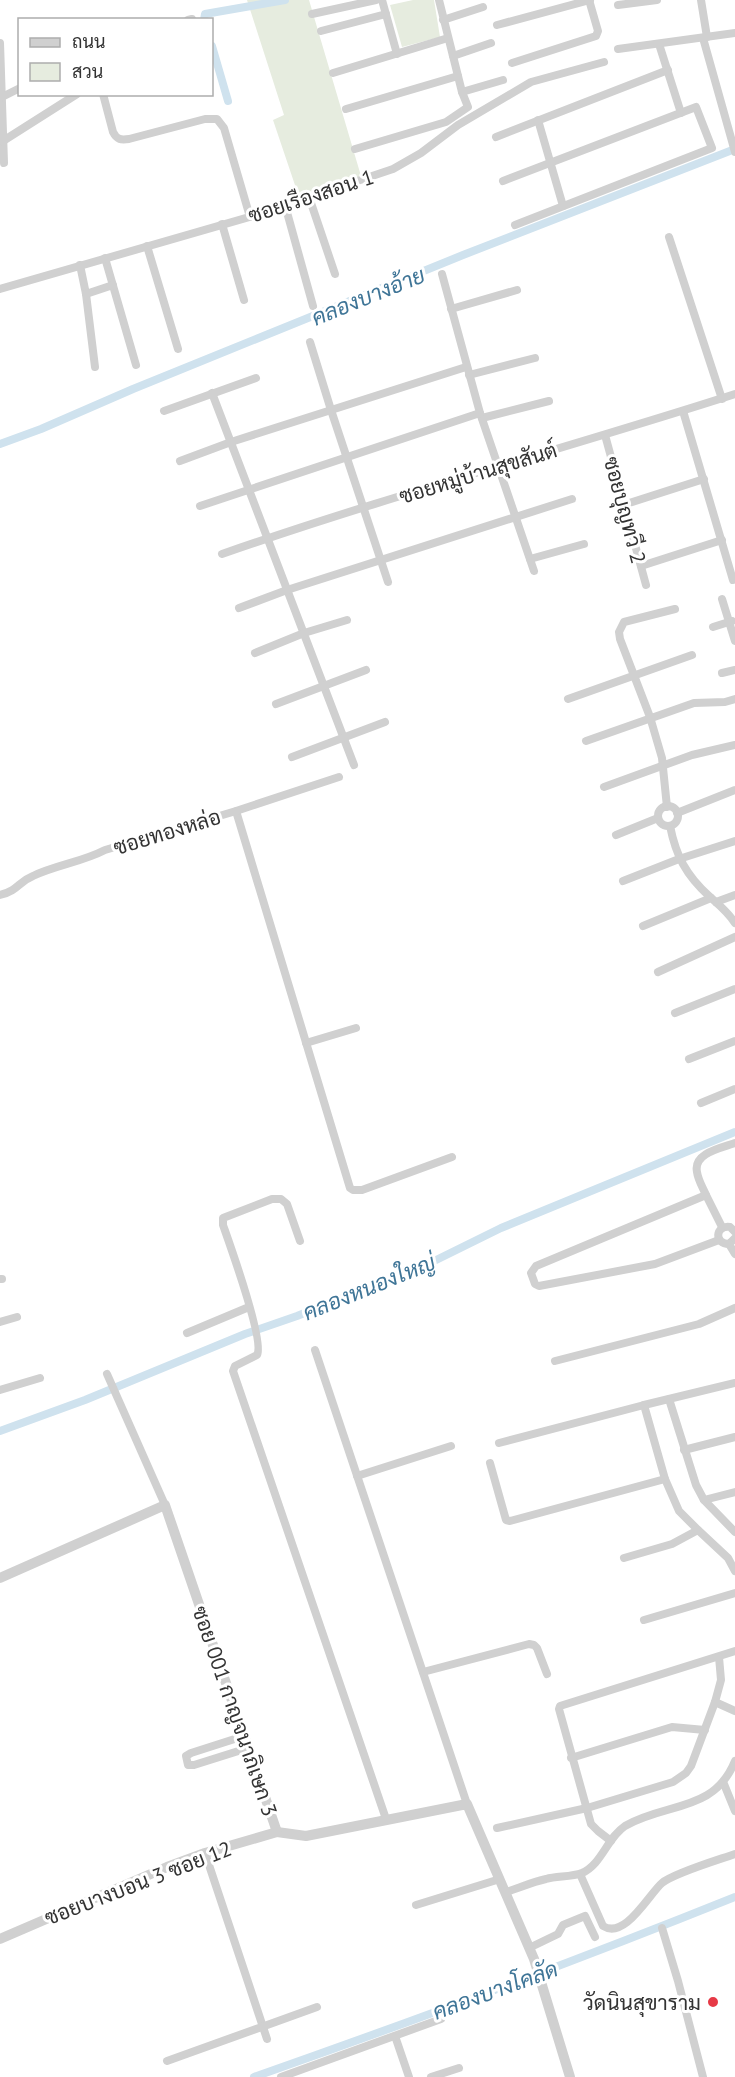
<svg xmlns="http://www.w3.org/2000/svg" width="735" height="2077" viewBox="0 0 735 2077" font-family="'PT Sans',Sarabun,sans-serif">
	<rect width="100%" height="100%" fill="#fff"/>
	<g fill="#e6ecdf">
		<path d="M247,0h62l52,176 -62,21 -26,-77 11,-5z"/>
		<path d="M413,0h21l6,37 -38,10 -12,-42z"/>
	</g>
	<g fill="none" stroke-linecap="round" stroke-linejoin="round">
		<g stroke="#cfe2ee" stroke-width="8">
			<path d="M204,20l1,-6 80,-14"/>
			<path d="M212,46l16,55"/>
			<path d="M0,444l41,-15 92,-40 330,-134 272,-106"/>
			<path d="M0,1431l85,-31 160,-66 52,-18 131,-52 73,-36 234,-96"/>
			<path d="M254,2077c162,-57 322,-116 481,-180"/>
		</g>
		<g stroke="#d0d0d0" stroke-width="8">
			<path d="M382,0l15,54"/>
			<path d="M701,0l6,37"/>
			<path d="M618,5l39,-5"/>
			<path d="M312,14l64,-14"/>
			<path d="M188,20l4,-1"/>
			<path d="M443,20l40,-13"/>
			<path d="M497,25l93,-25"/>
			<path d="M321,31l65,-17"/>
			<path d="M703,38l32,114"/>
			<path d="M0,43l4,120"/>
			<path d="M659,44l22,69"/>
			<path d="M618,49l117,-16"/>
			<path d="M453,56l38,-13"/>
			<path d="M512,63l84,-27 2,-5 -9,-31"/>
			<path d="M333,73l115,-35"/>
			<path d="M462,92l41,-12"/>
			<path d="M103,94l10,38c4,8 8,8 16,7l76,-20h12l7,9 26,89"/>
			<path d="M2,97l18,-9"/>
			<path d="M346,109l112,-33"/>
			<path d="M538,120l25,86"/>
			<path d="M496,137l172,-67"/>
			<path d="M3,141l74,-47"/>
			<path d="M355,149l91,-27 22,-15 -6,-15 -23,-92"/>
			<path d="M503,181l193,-74 16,41 -197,77"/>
			<path d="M309,197l26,77"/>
			<path d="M285,205l28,101"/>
			<path d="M222,224l22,76"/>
			<path d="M669,237l53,162"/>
			<path d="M147,246l31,103"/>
			<path d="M105,258l31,107"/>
			<path d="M80,265l6,29 9,73"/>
			<path d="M442,274l38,139 54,158"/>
			<path d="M0,289l256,-74 137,-46 28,-16 37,-28 73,-43 73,-20"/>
			<path d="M86,294l27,-9"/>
			<path d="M451,309l66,-19"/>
			<path d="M310,342l21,68 57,172"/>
			<path d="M469,375l66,-17"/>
			<path d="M212,393l142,372"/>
			<path d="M164,411l92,-33"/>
			<path d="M683,411l50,169"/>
			<path d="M482,418l67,-17"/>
			<path d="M605,435l41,150"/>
			<path d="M180,461l51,-19 235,-75"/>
			<path d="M623,505l81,-26"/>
			<path d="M200,506l280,-93"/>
			<path d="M222,554c169,-59 342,-105 513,-160"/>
			<path d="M530,559l54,-15"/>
			<path d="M641,566l81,-26"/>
			<path d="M722,599l13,42"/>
			<path d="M239,608l48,-18 285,-91"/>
			<path d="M713,627l19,-6"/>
			<path d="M255,653l49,-20 43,-13"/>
			<path d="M722,673l13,-3"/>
			<path d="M568,699l124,-44"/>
			<path d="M276,704l90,-34"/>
			<path d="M586,741l108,-38 31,-1 10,-3"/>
			<path d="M292,757l93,-35"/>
			<path d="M604,787l88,-32 43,-10"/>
			<circle cx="668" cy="816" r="10"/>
			<path d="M667,807l-5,-49 -12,-41 -30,-78 -1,-7 5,-10 51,-13"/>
			<path d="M236,811l114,377 3,2h9l90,-33"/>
			<path d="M677,813l58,-23"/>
			<path d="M670,826c6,30 16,49 39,70 9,8 19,16 26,27"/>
			<path d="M616,835l42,-17"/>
			<path d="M623,881l56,-22 56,-18"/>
			<path d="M0,895c19,-5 18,-13 33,-19 23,-11 49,-14 72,-26l131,-39 103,-34"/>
			<path d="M716,902l19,-7"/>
			<path d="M643,926l68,-28"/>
			<path d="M658,972l77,-35"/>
			<path d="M675,1013l60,-24"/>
			<path d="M306,1043l50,-15"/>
			<path d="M689,1059l46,-18"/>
			<path d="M701,1103l34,-14"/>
			<path d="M706,1195c-3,-7 -8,-15 -9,-23 -4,-19 24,-24 38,-29"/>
			<path d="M735,1232l-5,-5c-15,-2 -16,17 -1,17l6,-6"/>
			<path d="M719,1240l-64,24 -116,22 -4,-2 -4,-11 5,-7 170,-71 16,32"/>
			<path d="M300,1241l-13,-37 -6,-5h-9l-49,19v7c7,20 42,117 34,130l-22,11 -2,5 153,448"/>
			<path d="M729,1244l6,10"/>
			<path d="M0,1279h2"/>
			<path d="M0,1322l17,-5"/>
			<path d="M187,1333l62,-26"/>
			<path d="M315,1350l152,454"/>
			<path d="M555,1361l144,-37 36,-16"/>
			<path d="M107,1374l58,131"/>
			<path d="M0,1390l40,-12"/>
			<path d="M669,1399l27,86 8,15 31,-8"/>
			<path d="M644,1405l91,-22"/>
			<path d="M499,1443l145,-38 21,74"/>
			<path d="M684,1450l51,-13"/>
			<path d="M490,1463l16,57 4,1 155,-42 14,32 19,19"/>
			<path d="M357,1476l94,-30"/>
			<path d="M704,1500l31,32"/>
			<path d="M624,1558l48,-14 26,-14 30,28 7,13"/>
			<path d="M644,1620l91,-27"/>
			<path d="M423,1672l106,-28 5,1 3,3 10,26"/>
			<path d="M715,1702l20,9"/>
			<path d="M244,1736l-53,17 -5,3 2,9h6l54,-17"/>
			<path d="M571,1758l101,-31 33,3"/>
			<path d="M724,1784l11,27"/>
			<path d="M497,1828l90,-20 86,-26 13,-9 5,-7 24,-64 6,-22 -2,-23"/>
			<path d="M611,1841l-13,-10 -7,-7 -32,-115 1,-3 175,-55"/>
			<path d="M205,1853l62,186"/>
			<path d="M580,1874l23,52c22,14 46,-32 59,-43 12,-10 56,-23 73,-29"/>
			<path d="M506,1892c13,-4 26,-10 40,-13 11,-3 25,-2 36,-6 20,-9 25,-35 43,-47 41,-24 89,-13 110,-65"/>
			<path d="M416,1905l84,-26"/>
			<path d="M662,1928l16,53 25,96"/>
			<path d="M529,1948l29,-14 5,-9 22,-9 10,21"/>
			<path d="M395,2036l14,41"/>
			<path d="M167,2061l150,-54"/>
			<path d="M281,2077l160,-58"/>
			<path d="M431,2077l28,-9"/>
		</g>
		<g stroke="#d0d0d0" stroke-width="10">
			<path d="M0,1578l165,-73 112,327"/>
			<path d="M277,1832l29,4 161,-32 67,155 36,118"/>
			<path d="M0,1939l167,-72 38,-14 72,-21"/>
		</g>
	</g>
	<circle fill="#e63946" stroke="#fff" stroke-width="2" cx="713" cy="2002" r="6"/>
	<g text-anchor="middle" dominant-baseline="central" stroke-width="6" stroke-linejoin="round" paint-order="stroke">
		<g font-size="21" fill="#333" stroke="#fff">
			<text transform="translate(311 196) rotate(-18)">ซอยเรืองสอน 1</text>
			<text transform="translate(478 473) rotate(-17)">ซอยหมู่บ้านสุขสันต์</text>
			<text transform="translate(625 510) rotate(75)">ซอยบุญทวี 2</text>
			<text transform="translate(167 832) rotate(-17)">ซอยทองหล่อ</text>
			<text transform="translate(235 1711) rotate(71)">ซอย 001 กาญจนาภิเษก 3</text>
			<text transform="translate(138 1883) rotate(-21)">ซอยบางบอน 3 ซอย 12</text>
		</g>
		<g font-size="21" fill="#333" stroke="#fff" text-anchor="end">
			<text x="701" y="2002">วัดนินสุขาราม</text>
		</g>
		<g font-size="22" font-style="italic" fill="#3f7597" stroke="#fff">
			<text transform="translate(368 296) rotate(-22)">คลองบางอ้าย</text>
			<text transform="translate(369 1287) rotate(-22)">คลองหนองใหญ่</text>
			<text transform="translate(495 1990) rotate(-20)">คลองบางโคลัด</text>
		</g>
	</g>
	<rect x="18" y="18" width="195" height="78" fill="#ffffff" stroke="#adadad" stroke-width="1.5"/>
	<rect x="30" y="38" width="30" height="9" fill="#d0d0d0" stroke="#adadad" stroke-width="1.5"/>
	<text x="72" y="48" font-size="18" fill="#333333">ถนน</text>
	<rect x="30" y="63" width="30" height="18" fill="#e6ecdf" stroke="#adadad" stroke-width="1.5"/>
	<text x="72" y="78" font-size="18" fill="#333333">สวน</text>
</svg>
